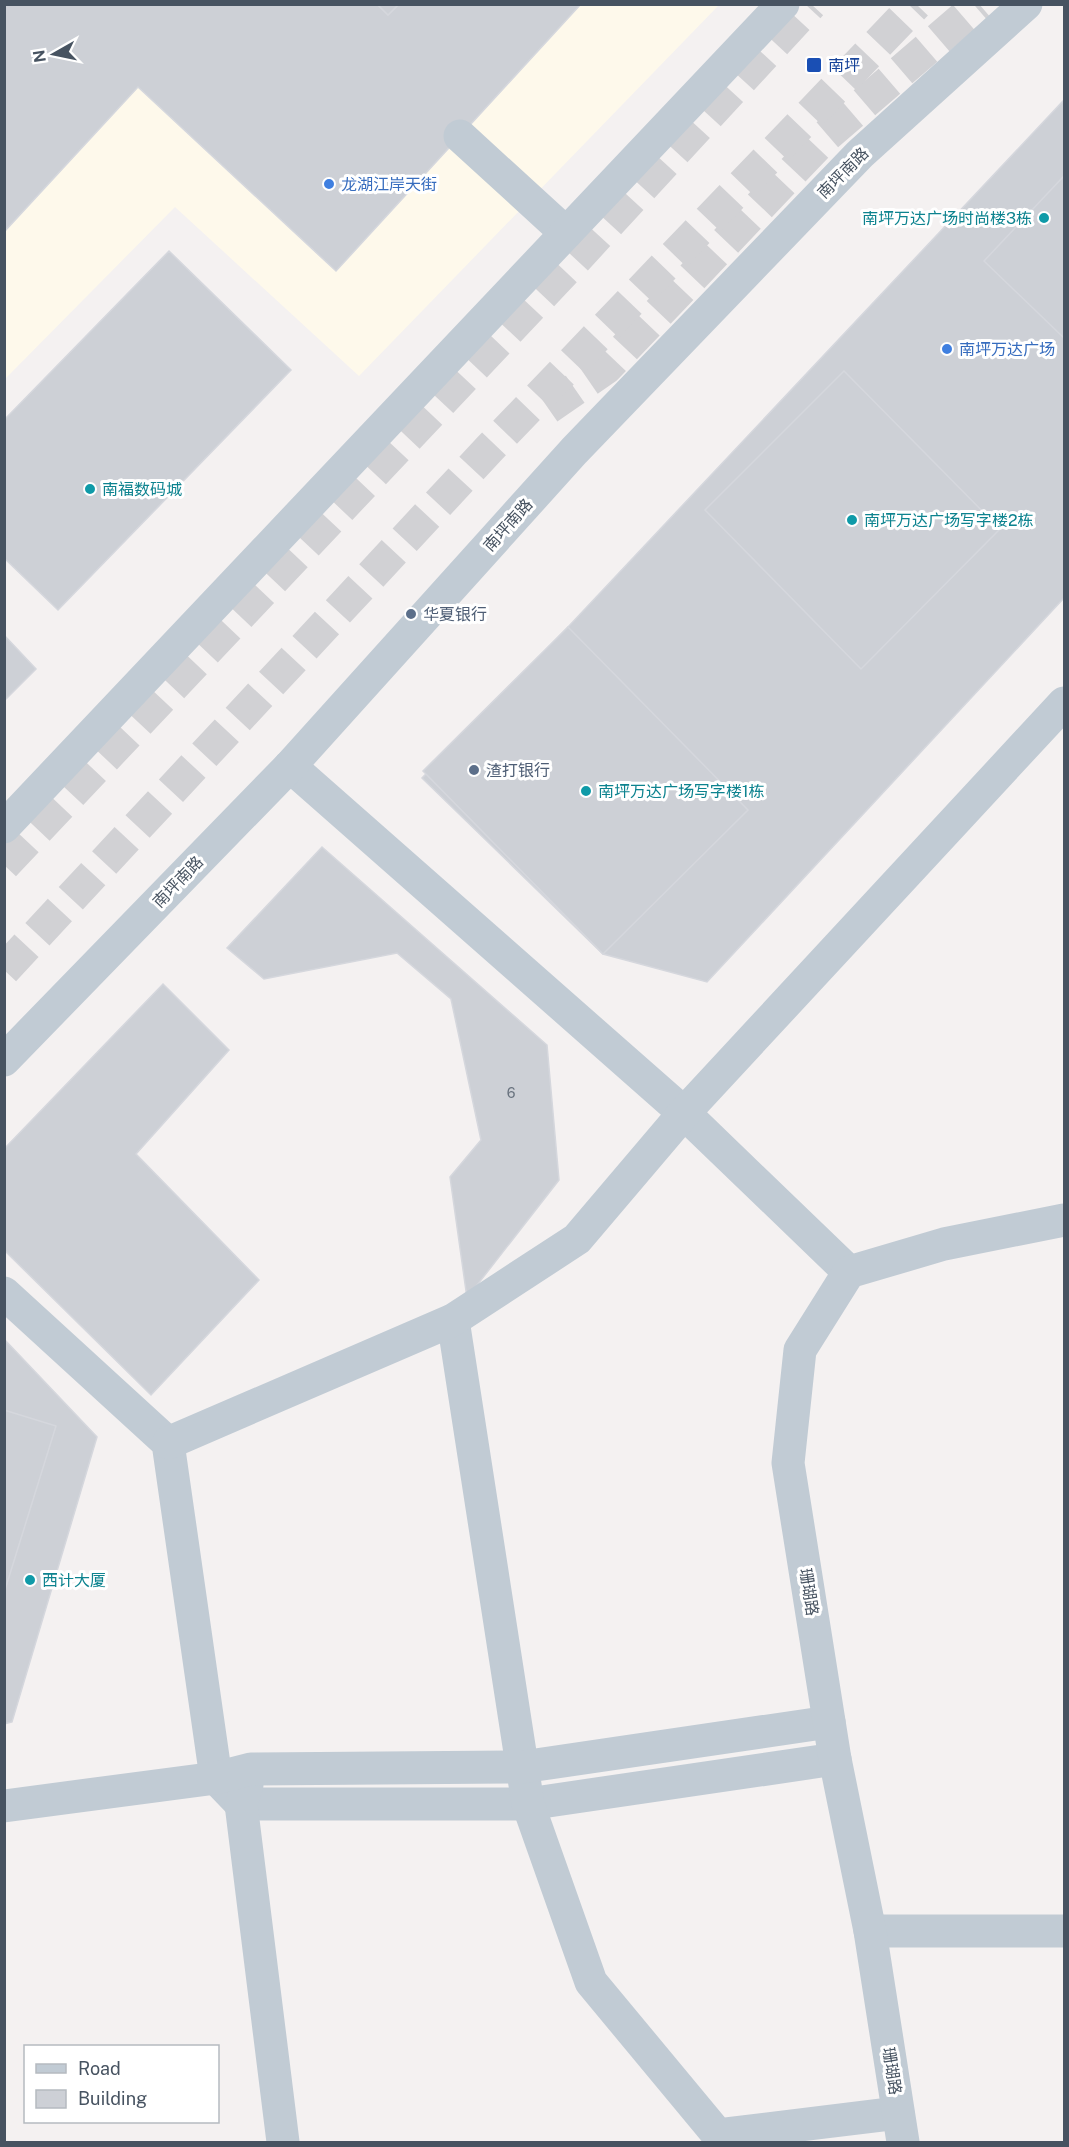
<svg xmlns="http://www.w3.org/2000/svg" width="1069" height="2147" viewBox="0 0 1069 2147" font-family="'Public Sans','Noto Sans SC',sans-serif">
	<rect width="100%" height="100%" fill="#f4f1f1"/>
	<path fill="#fef9eb" d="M716,4l2,2 -359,370 -184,-169 -170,172v-374z"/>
	<g fill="#cdd0d6" stroke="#d5d7dd" stroke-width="1.5">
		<path d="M4,4h373l11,11 11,-11h182l-245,267 -198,-184 -134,145z"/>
		<path d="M377,4h22l-11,11z"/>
		<path d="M1064,100v498l-357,384 -104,-28 -181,-176 146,-151z"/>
		<path d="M1064,176v162l-80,-77z"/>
		<path d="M169,251l122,119 -233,240 -54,-52v-138z"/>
		<path d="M844,371l156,158 -139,140 -156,-159z"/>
		<path d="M568,627l180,183 -145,144 -180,-183z"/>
		<path d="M4,635l32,34 -32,32z"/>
		<path d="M322,847l225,198 12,135 -92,118 -17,-121 31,-37 -30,-141 -54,-46 -133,26 -37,-31z"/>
		<path d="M163,984l66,66 -93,104 123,126 -108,115 -147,-145v-101z"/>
		<path d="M4,1339l93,98 -85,285 -8,2z"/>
		<path d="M4,1410l52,16 -52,167z"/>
	</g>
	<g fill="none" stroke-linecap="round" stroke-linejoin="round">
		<g stroke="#d1d1d4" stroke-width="33" stroke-dasharray="33 16" stroke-linecap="butt">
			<path d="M548,408l58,-40 221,-233 152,-131"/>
			<path d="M4,865l571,-605 236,-256"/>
			<path d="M4,970l486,-522 426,-444"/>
		</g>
		<g stroke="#c1cbd4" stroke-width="33">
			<path d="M460,136l106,97"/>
			<path d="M290,766l394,347 165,159"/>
			<path d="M4,827l779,-823"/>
			<path d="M4,1060l286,-294 284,-315 286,-297 166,-150"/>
			<path d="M4,1293l164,150 48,335 25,26h287l307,-45"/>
			<path d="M453,1320l75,484 63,178 127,153 180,-22"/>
			<path d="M168,1443l285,-123 124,-81 107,-126 380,-410"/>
			<path d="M247,1785l-6,19 42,338"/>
			<path d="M4,1806l212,-28 35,-9 271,-2 307,-45"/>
			<path d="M870,1931h194"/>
			<path d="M903,2142l-33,-211 -35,-172 -47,-296 12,-113 49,-78 95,-28 120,-24"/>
		</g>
	</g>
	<rect fill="#1a4fb4" stroke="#fff" stroke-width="2" x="806" y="57" width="16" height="16" rx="3"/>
	<g fill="#3f7fe0" stroke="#fff" stroke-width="2">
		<circle cx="329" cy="184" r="6"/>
		<circle cx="947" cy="349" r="6"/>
	</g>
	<g fill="#0f9aa8" stroke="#fff" stroke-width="2">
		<circle cx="1044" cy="218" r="6"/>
		<circle cx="90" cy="489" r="6"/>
		<circle cx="852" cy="520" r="6"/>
		<circle cx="586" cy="791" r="6"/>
		<circle cx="30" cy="1580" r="6"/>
	</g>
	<g fill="#5c6f8a" stroke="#fff" stroke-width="2">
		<circle cx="411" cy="614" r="6"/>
		<circle cx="474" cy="770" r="6"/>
	</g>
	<g text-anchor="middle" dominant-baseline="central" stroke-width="6" stroke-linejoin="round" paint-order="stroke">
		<g font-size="14" fill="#68727e">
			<text x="511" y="1093">6</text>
		</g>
		<g font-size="16" fill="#164399" stroke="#fff" text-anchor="start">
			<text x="828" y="65">南坪</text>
		</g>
		<g font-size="16" fill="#475361" stroke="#fff">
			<text transform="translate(843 173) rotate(-45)">南坪南路</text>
			<text transform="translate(508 525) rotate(-48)">南坪南路</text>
			<text transform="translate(178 882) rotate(-46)">南坪南路</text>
			<text transform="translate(809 1592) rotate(81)">珊瑚路</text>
			<text transform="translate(892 2071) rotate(81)">珊瑚路</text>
		</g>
		<g font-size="16" fill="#366cbe" stroke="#fff" text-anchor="start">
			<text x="341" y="184">龙湖江岸天街</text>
			<text x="959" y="349">南坪万达广场</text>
		</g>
		<g font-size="16" fill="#0d838f" stroke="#fff" text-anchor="start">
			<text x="1032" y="218" text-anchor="end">南坪万达广场时尚楼3栋</text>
			<text x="102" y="489">南福数码城</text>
			<text x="864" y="520">南坪万达广场写字楼2栋</text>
			<text x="598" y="791">南坪万达广场写字楼1栋</text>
			<text x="42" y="1580">西计大厦</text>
		</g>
		<g font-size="16" fill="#4e5e75" stroke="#fff" text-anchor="start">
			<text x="423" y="614">华夏银行</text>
			<text x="486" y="770">渣打银行</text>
		</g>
	</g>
	<rect width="1069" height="2147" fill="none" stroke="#475361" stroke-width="12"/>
	<rect x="24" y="2045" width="195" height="78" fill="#ffffff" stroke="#b5bac0" stroke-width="1.5"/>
	<rect x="36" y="2064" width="30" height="9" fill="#c1cbd4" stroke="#b5bac0" stroke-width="1.5"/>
	<text x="78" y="2075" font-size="18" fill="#475361">Road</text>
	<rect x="36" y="2090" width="30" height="18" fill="#cdd0d6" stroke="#b5bac0" stroke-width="1.5"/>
	<text x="78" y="2105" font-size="18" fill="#475361">Building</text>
	<g transform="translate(54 54) rotate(261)" stroke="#ffffff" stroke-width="4.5" paint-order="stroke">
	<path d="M0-4.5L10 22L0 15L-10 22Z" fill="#475361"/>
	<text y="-9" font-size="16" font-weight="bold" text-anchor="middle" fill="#475361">N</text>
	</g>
</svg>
